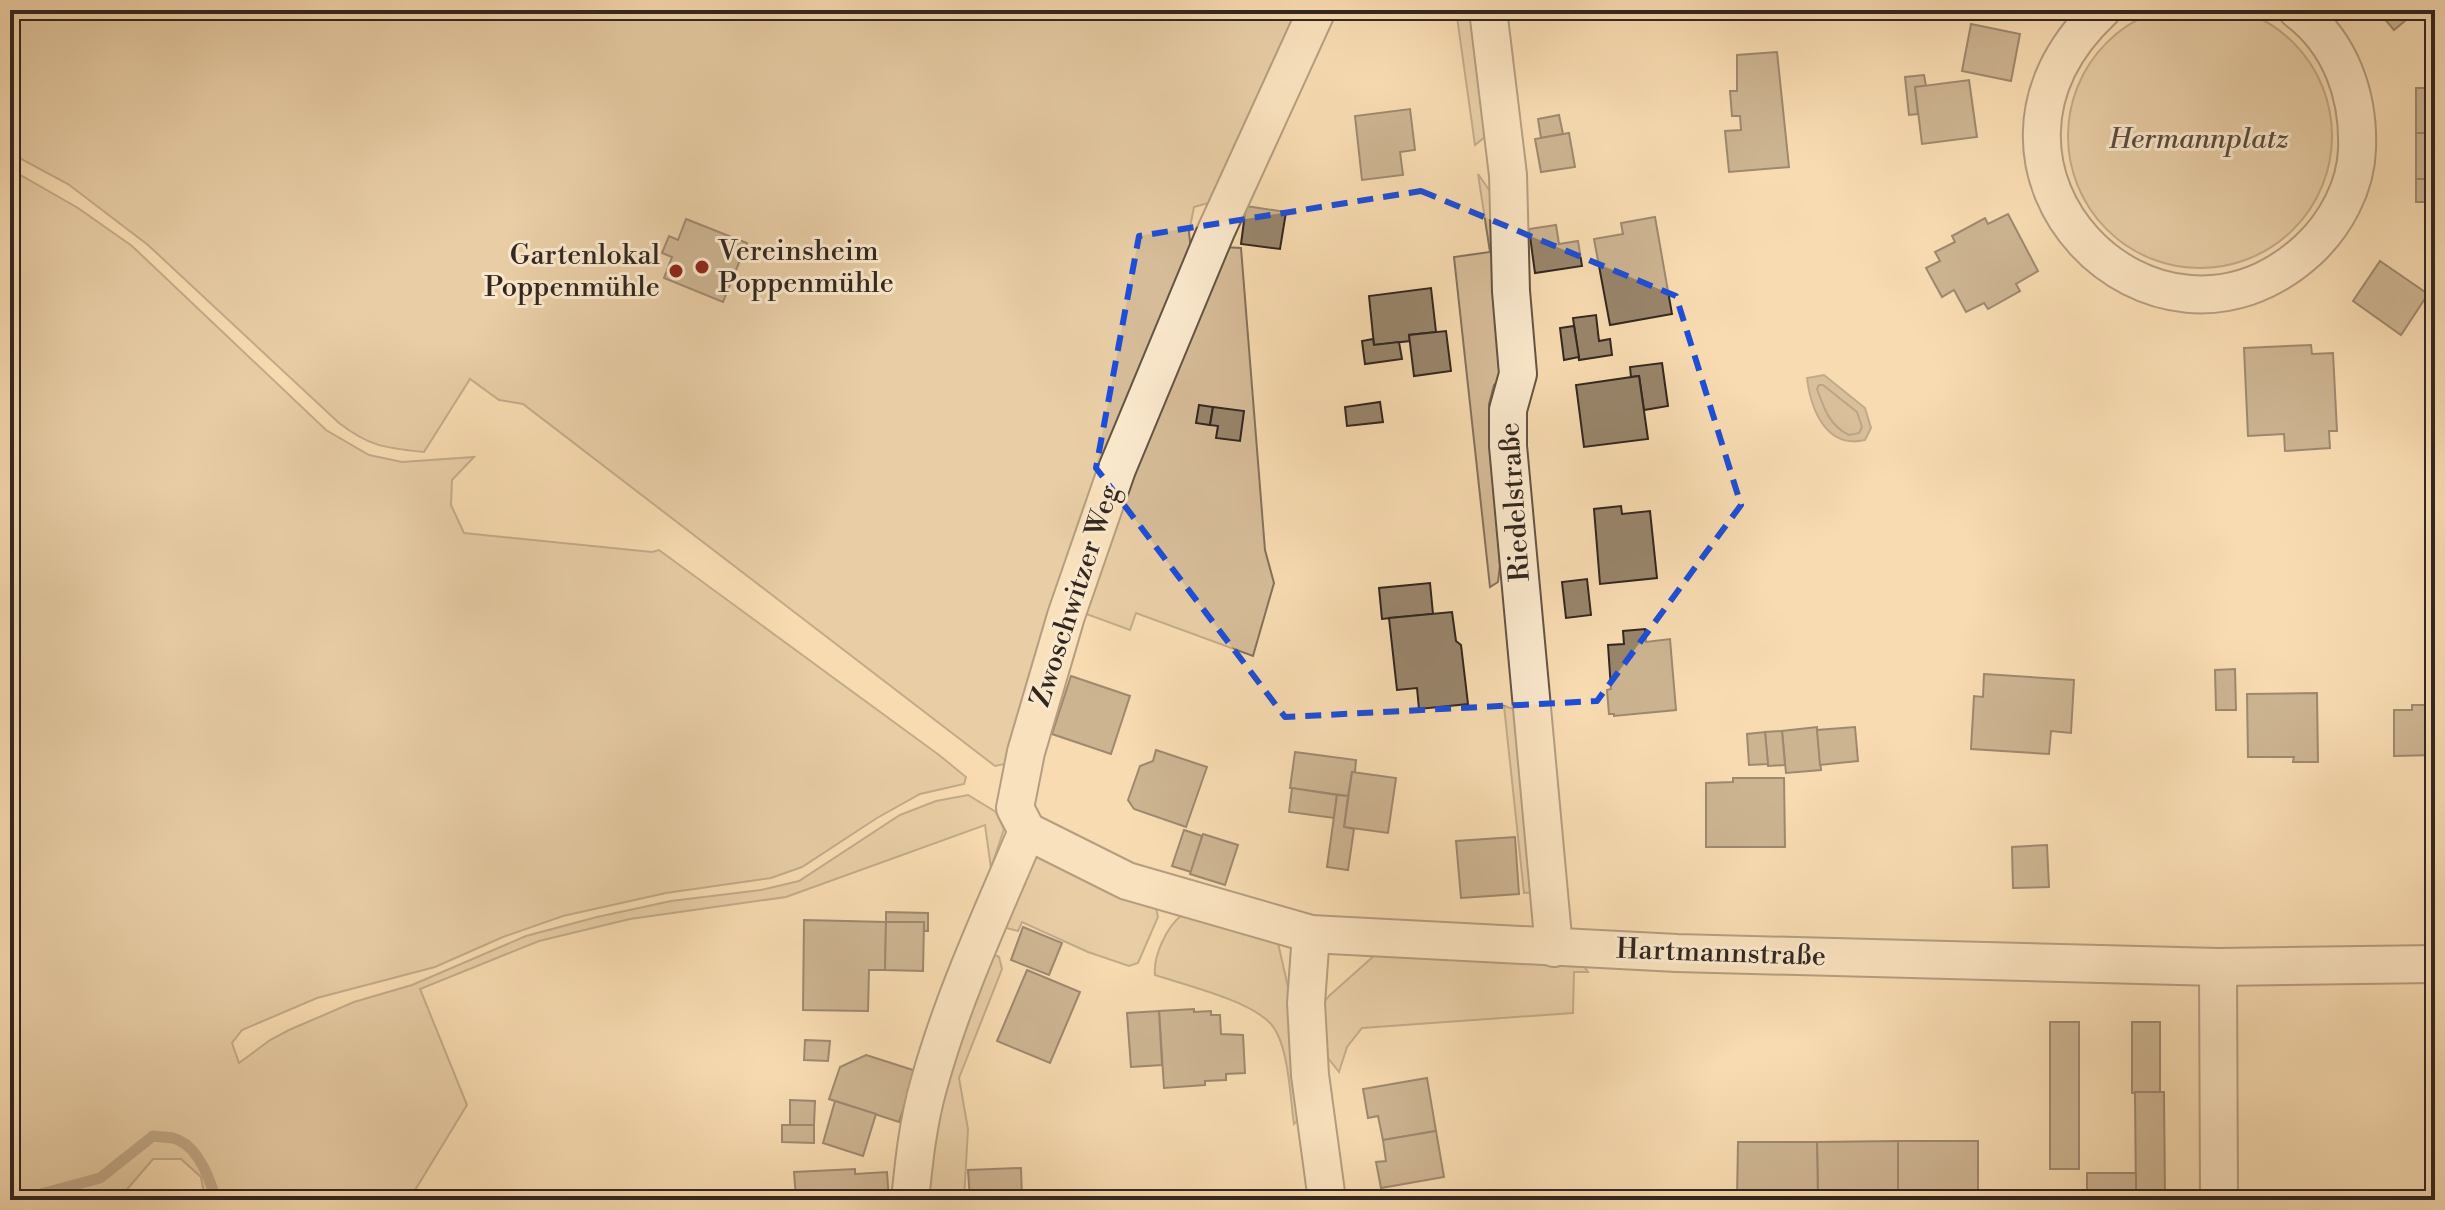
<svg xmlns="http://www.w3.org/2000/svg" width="2445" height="1210" viewBox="0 0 2445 1210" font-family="'Libre Bodoni',serif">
	<rect width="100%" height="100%" fill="#f8dbb1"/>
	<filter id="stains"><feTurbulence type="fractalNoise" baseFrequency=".0025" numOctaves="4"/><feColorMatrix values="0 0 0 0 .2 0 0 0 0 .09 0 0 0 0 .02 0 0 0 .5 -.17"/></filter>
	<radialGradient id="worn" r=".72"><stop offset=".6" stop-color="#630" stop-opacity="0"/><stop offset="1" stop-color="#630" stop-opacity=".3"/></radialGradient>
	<g fill="#d6bc98" stroke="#84725c" stroke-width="2">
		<circle cx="2200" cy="136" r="132"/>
		<path d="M10,10h1291l-89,192 -18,5 -5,25 3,28 -177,502 -20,4 -472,-362 -24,-4 -29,-21 -46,73c-38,-4 -54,-5 -85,-29l-191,-178 -80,-61 -58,-31z"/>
		<path d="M1456,10h18l12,126 -11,9z"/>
		<path d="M10,169l68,39 54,38 194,184 43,25 33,7 72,-5 -22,23 -1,25 13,28 188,19 7,-2 280,205 27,22 -2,7 -44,10 -43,24 -75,49 -31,11 -105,15 -103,23 -60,21 -68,30 -118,31 -75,32 -10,13 7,20 31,-23 19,-10 65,-28 58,-17 114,-49 71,-19 74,-16 90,-11 38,-9 101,-66 36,-14 32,-6 28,17 8,17 -13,39 -6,-43 -199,72 -156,22 -91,22 -119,48 47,116 -58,95h-204l-4,-23 -20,-18h-28l-35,41h-108z"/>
		<path d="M1478,174l14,20 9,185 -7,6 -5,19 11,161 -2,17 -8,5 -36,-330 36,-5z"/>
		<path d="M1223,247l18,1 24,302 9,33 -21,73 -117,-43 -6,17 -52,-19z"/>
		<path d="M1504,706l13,4 21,182 -14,1z"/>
		<path d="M1038,853l117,50 3,14 -20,46 -9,3 -41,-14 -66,-30 -4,9 -19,-5 1,-18z"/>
		<path d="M1182,915l96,28 10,44 12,131 -6,6c-4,-27 -5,-81 -24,-101 -22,-23 -85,-38 -115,-48 -2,-19 12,-49 27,-60z"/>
		<path d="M993,954l6,3 3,12 -43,109 9,51 -4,71h-35l4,-80 17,-61z"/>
		<path d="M1376,954l202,4 10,14h-14l-1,41 -211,15 -15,19 -8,25 -18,-23 -3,-39 11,-14z"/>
	</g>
	<path fill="#b59e80" stroke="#816e5a" stroke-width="2" d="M1824,375l41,33 6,20 -6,12c-38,9 -54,-29 -58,-62z"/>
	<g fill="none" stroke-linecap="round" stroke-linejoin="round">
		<path stroke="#746250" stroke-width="2" d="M1819,385h4l34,27 5,15 -3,6 -10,2c-19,-9 -25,-26 -32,-46z"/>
		<path stroke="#816e5a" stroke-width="11" d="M10,1198l27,-3 63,-17 53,-42c7,1 14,1 20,2 24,6 37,41 43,62"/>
	</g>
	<g fill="#99856b" stroke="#322720" stroke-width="2">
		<path d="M2377,10h41l-24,20z"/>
		<path d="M1971,24l49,10 -9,47 -49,-10z"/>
		<path d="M1777,52l12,115 -60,5 -4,-41 16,-1 -1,-14h-8l-2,-25h7v-36z"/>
		<path d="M1924,75l2,11 -11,1 3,27 -9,1 -4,-38z"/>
		<path d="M1969,80l8,57 -55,7 -7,-57z"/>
		<rect x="2416" y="88" width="19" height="45"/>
		<path d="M1410,109l5,41 -15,2 3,23 -41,5 -7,-64z"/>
		<path d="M1559,115l4,19 -22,4 -3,-19z"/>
		<path d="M1569,133l6,34 -34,5 -6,-33z"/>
		<rect x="2416" y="133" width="19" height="46"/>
		<rect x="2416" y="179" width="19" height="23"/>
		<path d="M1246,206l40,6 -6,37 -39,-5z"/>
		<path d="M2008,214l30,57 -22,13 4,7 -32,18 -4,-6 -18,9 -12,-22 -12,7 -16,-29 14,-7 -5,-9 20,-10 -3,-6 33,-18 3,6z"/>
		<path d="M1655,217l17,97 -62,11 -16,-86 29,-5 -2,-11z"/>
		<path d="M686,219l61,24 -24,59 -59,-24 8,-21 -10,-4 7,-17 9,4z"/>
		<path d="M1556,225l3,19 19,-3 4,25 -47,7 -6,-44z"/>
		<path d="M2380,261l48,33 -27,41 -48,-34z"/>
		<path d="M1431,288l5,44 -27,3 1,6 -36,4 -5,-49z"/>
		<path d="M1596,315l3,26 11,-2 2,16 -33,5 -6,-42z"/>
		<path d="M1574,326l5,31 -15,3 -4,-32z"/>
		<path d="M1446,331l5,40 -37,5 -5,-41z"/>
		<path d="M1373,339l1,6 25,-3 3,17 -37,5 -3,-23z"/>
		<path d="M2311,345l1,9 21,-1 4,78h-8l1,17 -45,3 -1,-17 -36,2 -4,-88z"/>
		<path d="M1662,363l6,43 -24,4 -5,-34 -8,1 -1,-10z"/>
		<path d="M1639,376l9,63 -64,8 -8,-62z"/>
		<path d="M1380,402l3,20 -36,4 -2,-19z"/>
		<path d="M1199,405l14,2 -3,18 -14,-2z"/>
		<path d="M1213,407l31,4 -4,30 -24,-3 2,-12 -8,-1z"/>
		<path d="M1621,506l1,8 28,-3 7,67 -57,6 -6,-75z"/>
		<path d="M1587,579l4,36 -25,3 -4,-36z"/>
		<path d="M1430,583l3,31 -51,5 -3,-31z"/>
		<path d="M1452,612l4,29 5,4 7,59 -49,5 -2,-21 -20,2 -8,-72z"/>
		<path d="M1645,629l1,13 24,-3 6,71 -62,6v-2h-5l-2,-24 4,-1 -3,-44 16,-1 -1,-13z"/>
		<path d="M2235,669l1,41h-20l-1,-40z"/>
		<path d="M1984,674l90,6 -3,53 -20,-2 -2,23 -78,-5 3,-53 9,1z"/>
		<path d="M1071,676l59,20 -19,58 -59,-20z"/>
		<path d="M2317,693l1,69h-25l1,-5h-46l-1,-63z"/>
		<path d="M2412,705h14l-1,4h10v46l-41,1v-46h18z"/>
		<path d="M1817,727l4,43 -35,3 -4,-42z"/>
		<path d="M1855,727l3,34 -38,4 -3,-35z"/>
		<path d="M1782,731l3,34 -17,1 -3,-34z"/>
		<path d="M1765,732l3,32 -19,1 -2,-31z"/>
		<path d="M1156,750l51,17 -21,60 -52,-18 -6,-9 12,-34 13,-5z"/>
		<path d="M1295,752l61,8 -1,12h-3l-4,24 -58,-8z"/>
		<path d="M1352,772l44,6 -8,55 -44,-6z"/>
		<path d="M1733,778h51l1,69h-79v-64l27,-1z"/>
		<path d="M1292,788l45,7 -3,23 -45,-6z"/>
		<path d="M1337,795l11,1 -4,31 10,2 -6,41 -21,-3z"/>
		<path d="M1184,830l18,6 -11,36 -19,-6z"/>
		<path d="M1203,834l35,11 -13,40 -35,-11z"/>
		<path d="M1515,837l4,57 -58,4 -5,-57z"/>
		<path d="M2047,845l2,42 -36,1 -1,-41z"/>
		<path d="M886,912l42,1v18h-4v-9h-38z"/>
		<path d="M804,920l82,2 -1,48h-16l-1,41 -65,-1z"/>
		<path d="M886,922h38l-1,49 -38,-1z"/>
		<path d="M1023,927l39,16 -13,32 -38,-15z"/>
		<path d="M1027,970l53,22 -30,71 -53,-22z"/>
		<path d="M1194,1009v3l17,-1v4h9l1,19 22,1 2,38 -19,1v6l-21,1v4l-41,3 -5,-77z"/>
		<path d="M1159,1011l3,54 -31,2 -4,-54z"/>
		<rect x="2050" y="1022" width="29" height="147"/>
		<path d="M2132,1022h28v70l-28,1z"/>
		<path d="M805,1040l25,1 -2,20 -24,-1z"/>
		<path d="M866,1055l50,16 -17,51 -70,-23 11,-32z"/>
		<path d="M1427,1078l9,53 -53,9 -5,-24 -10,2 -5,-29z"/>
		<path d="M2135,1092h29l1,108h-29z"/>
		<path d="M790,1100l25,1 -1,24h-24z"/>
		<path d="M835,1101l41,13 -13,42 -40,-13z"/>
		<path d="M782,1125h32v18l-32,-1z"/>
		<path d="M1436,1131l8,46 -63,11 -5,-26 10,-1 -3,-21z"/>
		<path d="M1898,1141v59h-80l-1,-58z"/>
		<rect x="1898" y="1141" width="80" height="59"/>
		<path d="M1738,1142h79l1,58h-81z"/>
		<path d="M1021,1168l1,32h-52l-2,-30z"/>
		<path d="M855,1169v5l32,-2 2,28h-107l14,-2 -2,-26z"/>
		<rect x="2087" y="1173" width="49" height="27"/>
	</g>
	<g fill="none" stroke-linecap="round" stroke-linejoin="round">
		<g stroke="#645444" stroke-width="40">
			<g id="minor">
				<path d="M1488,10l20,165 3,116 7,83 -10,36v36l46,502"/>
				<path d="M2102,10c-168,158 53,380 206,240 27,-25 48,-63 49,-101 2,-53 -16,-106 -60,-139"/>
				<path d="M1027,831l100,50 184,53 366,19 541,14 217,-3"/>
				<path d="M1311,934l-5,69 4,72 17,125"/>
				<path d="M2218,967l1,233"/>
				<path d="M910,1200c4,-39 8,-78 19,-116 24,-87 63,-170 98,-253l-12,-23 11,-56 40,-136 51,-147 99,-238 101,-221"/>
			</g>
		</g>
		<use href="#minor" stroke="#fae8cc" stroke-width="36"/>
	</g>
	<path d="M0 0H2445V1210H0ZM1421,191l255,105 65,209 -144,196 -312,16 -189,-249 43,-232z" fill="#f8dbb1" fill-opacity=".55" fill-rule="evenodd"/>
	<path fill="none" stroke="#1d4ed8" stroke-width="6" stroke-dasharray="16 10" stroke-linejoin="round" d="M1421,191l255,105 65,209 -144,196 -312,16 -189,-249 43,-232z"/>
	<g fill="#8f2418" stroke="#fae8cc" stroke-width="3">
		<circle cx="702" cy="267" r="8"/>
		<circle cx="676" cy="271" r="8"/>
	</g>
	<g text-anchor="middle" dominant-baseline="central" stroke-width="6" stroke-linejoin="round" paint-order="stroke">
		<g font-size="28" font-style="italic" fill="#5b4c3e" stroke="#fae8cc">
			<text x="2199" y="139">Hermannplatz</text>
		</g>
		<g font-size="28" fill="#322720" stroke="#fae8cc" text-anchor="start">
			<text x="718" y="251">Vereinsheim<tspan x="718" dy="32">Poppenmühle</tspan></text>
			<text x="660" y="255" text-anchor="end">Gartenlokal<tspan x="660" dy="32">Poppenmühle</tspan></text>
		</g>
		<g font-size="28" fill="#322720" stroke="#fae8cc">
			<text transform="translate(1515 502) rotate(-94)">Riedelstraße</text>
			<text transform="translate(1075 596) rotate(-72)">Zwoschwitzer Weg</text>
			<text transform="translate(1721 953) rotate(2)">Hartmannstraße</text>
		</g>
	</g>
	<rect width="2445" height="1210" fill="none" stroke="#f8dbb1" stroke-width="40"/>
	<rect x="12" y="12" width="2421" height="1186" fill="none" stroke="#322720" stroke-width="4"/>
	<rect x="20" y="20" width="2405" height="1170" fill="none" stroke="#322720" stroke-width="2"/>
	<rect width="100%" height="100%" filter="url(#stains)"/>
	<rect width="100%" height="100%" fill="url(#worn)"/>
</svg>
